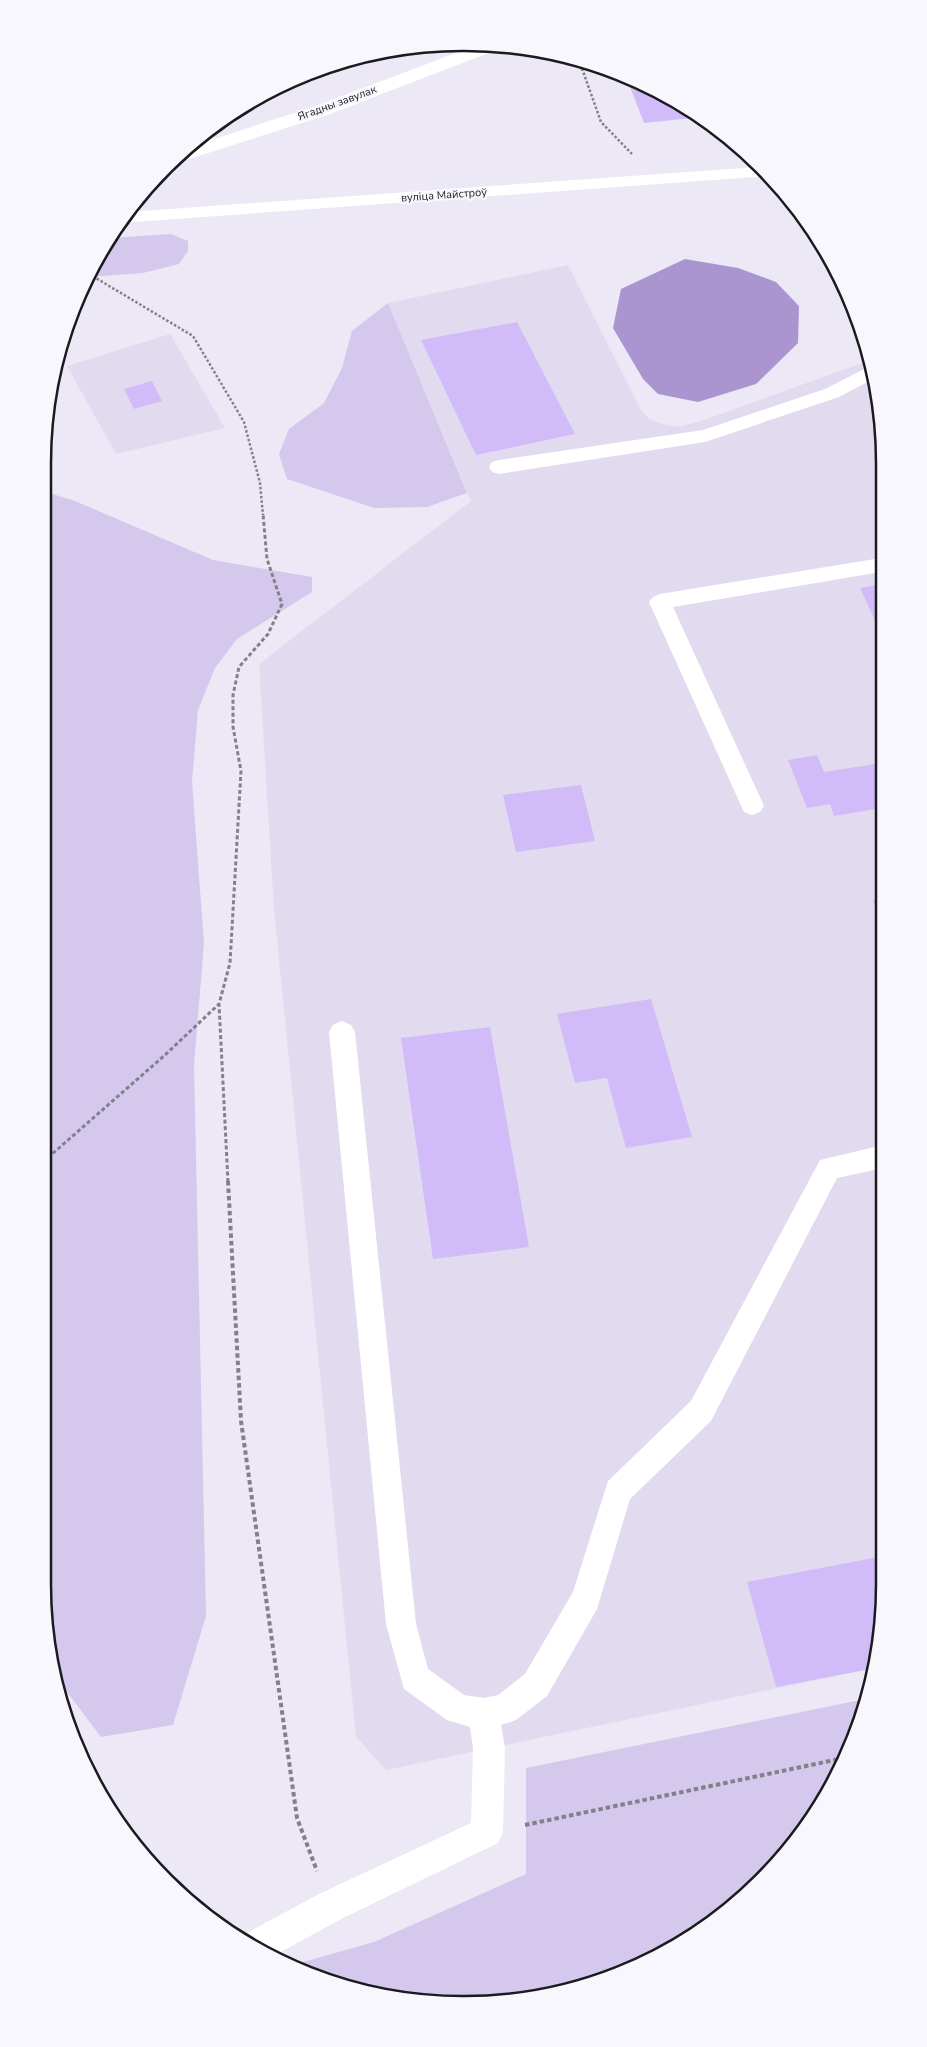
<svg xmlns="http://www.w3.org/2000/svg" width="927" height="2047" viewBox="0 0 927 2047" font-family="'Nunito Sans',sans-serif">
	<rect width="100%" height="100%" fill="#ede8f5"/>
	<g fill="#e2dbef">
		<path d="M568,265l73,145 9,9 12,5 17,3 25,-7 161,-58 3,-2 13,48 3,1175 -14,86 -484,101 -30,-33 -82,-828 -15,-245 212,-163 -83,-198z"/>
		<path d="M170,334l55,94 -109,26 -49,-88z"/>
	</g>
	<g fill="#d5c8ed">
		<path d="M171,234l17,7v10l-9,13 -36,9 -55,4 11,-24 10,-15z"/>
		<path d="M388,303l79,190 -40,14 -53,1 -87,-29 -8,-25 10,-25 35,-26 18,-35 10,-37z"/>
		<path d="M43,491l32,10 138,59 99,17v15l-75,47 -22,29 -17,42 -6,72 12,161 -10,122 12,551 -33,109 -72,12 -43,-57 -15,-97z"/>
		<path d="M865,1699l-3,20 -34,75 -48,67 -106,87 -129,48 -82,8 -81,-8 -86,-32 78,-22 152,-68v-106z"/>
	</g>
	<path fill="#ab95d0" d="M685,259l53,9 38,14 23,24 -1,37 -42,41 -58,18 -40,-8 -15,-15 -30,-51 8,-39z"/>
	<g fill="#d2bbf9">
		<path d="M627,79l71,35 4,3 -58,6z"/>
		<path d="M517,322l58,112 -99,21 -55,-115z"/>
		<path d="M152,381l10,20 -28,8 -10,-20z"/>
		<path d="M881,584l1,51 -22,-47z"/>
		<path d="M817,755l7,17 58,-9v45l-48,8 -4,-12 -23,4 -19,-48z"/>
		<path d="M581,785l14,56 -79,11 -13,-57z"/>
		<path d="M882,899v24l-9,-23z"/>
		<path d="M651,999l41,138 -66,11 -19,-70 -32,5 -18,-69z"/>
		<path d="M490,1027l39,220 -96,12 -32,-221z"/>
		<path d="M884,1556v27l-14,86 -94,18 -29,-105z"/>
	</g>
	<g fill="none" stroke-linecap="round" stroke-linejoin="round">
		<g stroke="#838089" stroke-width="2.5" stroke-dasharray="2.5 2" stroke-linecap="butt">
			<path d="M579,60l22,62 31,32"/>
			<path d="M89,274l104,62 51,86 16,61 3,32"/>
		</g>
		<g stroke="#838089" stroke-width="3" stroke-dasharray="4 2.5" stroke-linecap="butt">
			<path d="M43,1162l122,-107 54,-51"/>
			<path d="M228,1182l-9,-178 11,-41 11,-192 -8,-44v-32l6,-28 29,-33 14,-30 -15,-45 -4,-45"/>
		</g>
		<g stroke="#838089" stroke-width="4" stroke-dasharray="4.5 3" stroke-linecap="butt">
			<path d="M228,1181l13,240 56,397 20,53"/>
			<path d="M525,1825l319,-67"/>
		</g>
		<g fill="#fff" fill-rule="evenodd">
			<path d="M870,366l3,13 -34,18 -134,45 -206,32 -7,-2 -3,-5 3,-5 7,-2 204,-30 122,-41z"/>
			<path d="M881,558v14l-208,35 91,199 -4,6 -8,3 -8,-3 -95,-210 4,-5 7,-3z"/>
			<path d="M342,1021l9,4 4,7 61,592 12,45 36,26 20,3 14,-3 27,-21 48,-82 35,-111 83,-80 129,-241 63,-15v23l-46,10 -126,243 -81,78 -33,110 -50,87 -31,24 -15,5 4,23 -2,84 -5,11 -155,75 -70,38 -20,-8 -12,-10v-2l78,-42 152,-71 2,-75 -3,-21 -23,-7 -43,-31 -18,-65 -57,-592 4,-7z"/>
		</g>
		<g fill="#fff" fill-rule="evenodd">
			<path d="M477,45l24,1 -2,3 -172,66 -141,45h-12l15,-13 124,-40z"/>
			<path d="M758,167l11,9 -649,47 8,-11z"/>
		</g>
	</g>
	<g text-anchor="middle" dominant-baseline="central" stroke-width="4.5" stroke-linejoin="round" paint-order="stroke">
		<g font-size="11" fill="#1b1a1e" stroke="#f9f7fe">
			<text transform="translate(337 103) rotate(-20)">Ягадны завулак</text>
			<text transform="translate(444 195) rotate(-4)">вуліца Майстроў</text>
		</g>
	</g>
	<path d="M0 0H927V2047H0ZM463 51H464A412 412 0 0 1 876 463V1584A412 412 0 0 1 464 1996H463A412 412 0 0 1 51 1584V463A412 412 0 0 1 463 51Z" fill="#f9f7fe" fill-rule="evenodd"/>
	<path fill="none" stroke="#1b1a1e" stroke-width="2.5" d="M463 51H464A412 412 0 0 1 876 463V1584A412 412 0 0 1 464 1996H463A412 412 0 0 1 51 1584V463A412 412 0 0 1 463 51Z"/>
</svg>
